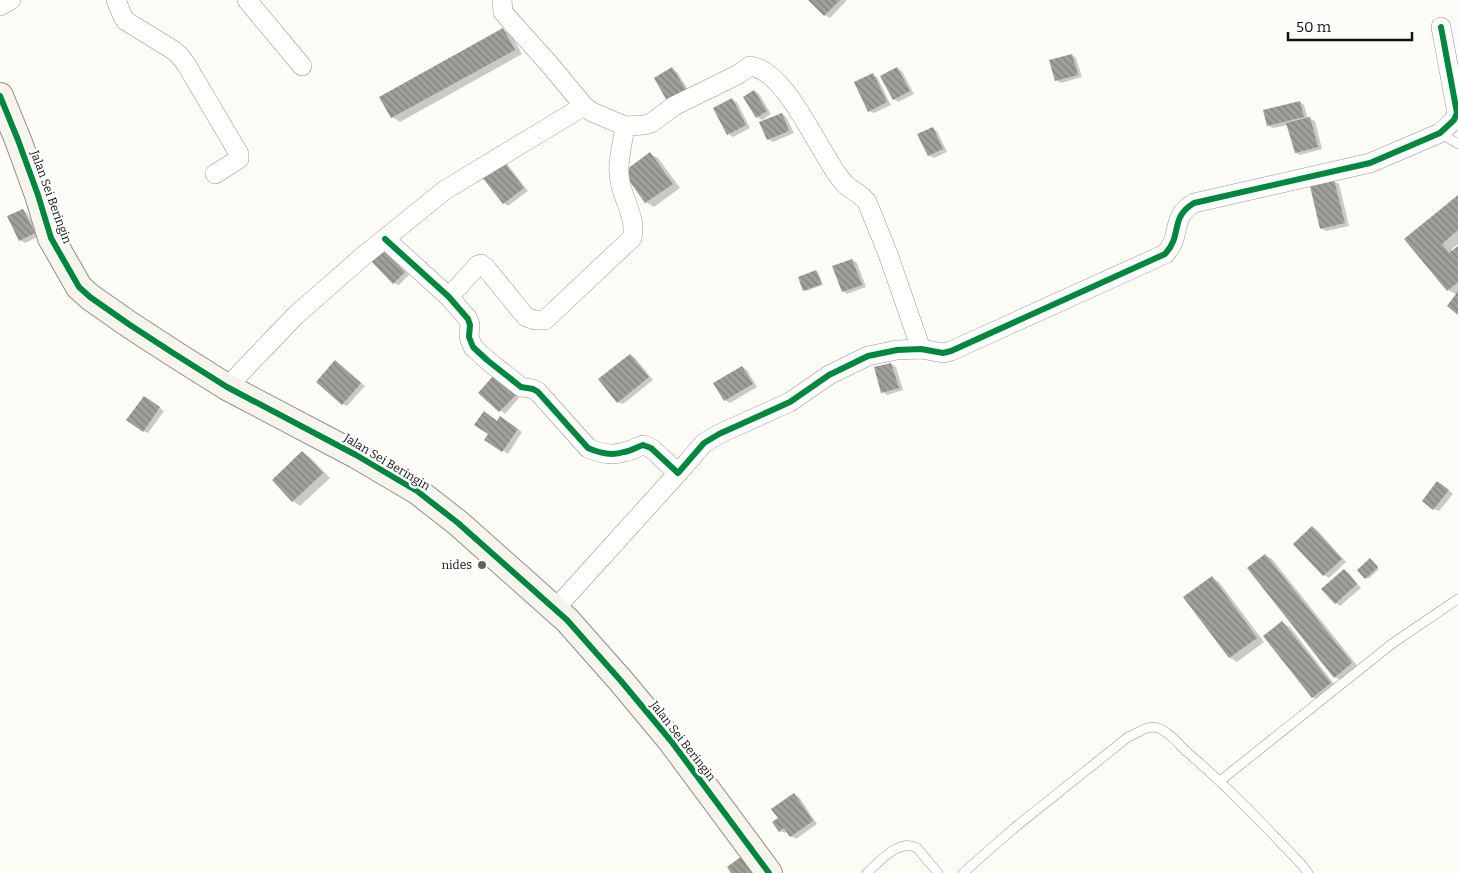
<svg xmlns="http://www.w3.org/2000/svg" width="1458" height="873" viewBox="0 0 1458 873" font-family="Bitter,serif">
	<defs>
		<pattern id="building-back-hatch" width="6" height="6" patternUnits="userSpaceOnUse" patternTransform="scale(1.25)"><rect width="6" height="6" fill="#a19f9c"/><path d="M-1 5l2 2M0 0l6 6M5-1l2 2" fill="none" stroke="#82807e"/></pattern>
	</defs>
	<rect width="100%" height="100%" fill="#fdfcf7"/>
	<g fill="#0003">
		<path d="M809,0h38l-17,18 -5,-3z"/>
		<path d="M503,30l8,4 11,20 -122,68 -8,-5 -11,-20z"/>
		<path d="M1072,55l4,3 6,19 -21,6 -5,-3z"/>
		<path d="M897,68l5,3 12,23 -16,8 -4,-3z"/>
		<path d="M672,69l5,3 13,21 -5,3z"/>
		<path d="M873,75l4,2 14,28 -17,8 -5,-2z"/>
		<path d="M754,91l5,3 12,20 -9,6 -5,-3z"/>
		<path d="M732,100l5,2 13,26 -17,9 -5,-3z"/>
		<path d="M1300,102l4,3 4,14h2l5,2 7,28 -22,6 -4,-2 -8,-28 -15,3 -4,-2 -4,-15z"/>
		<path d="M782,114l4,3 8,16 -21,9 -5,-3z"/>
		<path d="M932,129l5,2 10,21 -13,6 -5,-3z"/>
		<path d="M650,154l8,4 22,30 -26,19 -8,-5 -21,-30z"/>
		<path d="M503,162l5,3 20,26 -20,15 -4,-3z"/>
		<path d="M1334,181l5,3 10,42 -23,5 -5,-3z"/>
		<path d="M1458,196v48l-7,6 2,2 5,-4v65l-1,-18 -9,-5 -42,-51z"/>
		<path d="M23,210l4,3 12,23 -14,7 -5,-3z"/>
		<path d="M383,251l5,3 21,21 -10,10 -5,-2z"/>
		<path d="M852,260l5,3 9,24 -19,7 -4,-3z"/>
		<path d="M816,271l2,1 5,13 -17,6 -2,-1z"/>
		<path d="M630,355l5,3 18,22 -30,24 -5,-2z"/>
		<path d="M335,361l30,25 -18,20 -4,-2z"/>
		<path d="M891,364l5,3 7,23 -16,5 -4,-3z"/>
		<path d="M742,367l5,3 10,17 -27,16 -5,-3z"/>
		<path d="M499,379l20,19 -14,16 -25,-21z"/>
		<path d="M149,400l15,11 -16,22 -5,-2z"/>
		<path d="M505,421l17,11 -14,22 -22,-15 11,-17z"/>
		<path d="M303,453l7,4 20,21 -30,28 -7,-5 -20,-21z"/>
		<path d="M1442,485l11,9 -14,17 -5,-2z"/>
		<path d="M1312,528l5,2 29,32 -17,16 -5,-3 -29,-31z"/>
		<path d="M1265,555l7,4 87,109 -17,13 -7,-4z"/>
		<path d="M1372,561l7,8 -11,10 -9,-9z"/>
		<path d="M1344,570l5,3 12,15 -21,18 -4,-3z"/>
		<path d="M1212,578l7,4 45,60 -27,20 -8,-5z"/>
		<path d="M1282,623l8,4 47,61 -17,14 -7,-5z"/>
		<path d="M794,795l5,2 18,27 -21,15 -5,-3 -3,-5 -3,2 -5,-2 -1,-12z"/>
	</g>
	<g fill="url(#building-back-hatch)">
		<path d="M808,0h32l-16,16z"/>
		<path d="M503,28l12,22 -124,68 -12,-21z"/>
		<path d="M1072,54l6,21 -23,6 -6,-21z"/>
		<path d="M672,67l14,23 -19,11 -13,-23z"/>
		<path d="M897,67l13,24 -17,9 -13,-24z"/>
		<path d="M873,73l14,29 -19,10 -14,-30z"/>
		<path d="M754,90l13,21 -11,7 -13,-21z"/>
		<path d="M732,98l14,27 -19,10 -14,-27z"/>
		<path d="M1300,101l4,16 -37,9 -4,-16z"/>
		<path d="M782,113l7,18 -22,9 -8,-18z"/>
		<path d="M1310,117l8,30 -23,6 -9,-30z"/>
		<path d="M933,127l10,22 -15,7 -11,-22z"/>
		<path d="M650,152l23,32 -28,19 -22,-31z"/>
		<path d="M503,161l21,27 -21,16 -21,-27z"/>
		<path d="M1334,180l11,43 -25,6 -10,-43z"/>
		<path d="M1458,195v35l-16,14 7,9 9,-7v36l-11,9 -43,-52z"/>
		<path d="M23,209l12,24 -16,8 -12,-25z"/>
		<path d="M383,250l22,22 -12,12 -22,-23z"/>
		<path d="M852,259l10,26 -20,7 -10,-26z"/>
		<path d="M816,270l6,14 -19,7 -5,-14z"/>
		<path d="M1458,291v24l-11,-9z"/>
		<path d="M630,354l19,23 -32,26 -19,-24z"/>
		<path d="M335,360l26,23 -19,22 -26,-23z"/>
		<path d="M891,363l8,25 -18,5 -7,-26z"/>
		<path d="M742,366l11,18 -29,17 -11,-18z"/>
		<path d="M494,375l22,20 -17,17 -21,-19z"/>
		<path d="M144,396l16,11 -17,25 -17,-12z"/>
		<path d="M484,411l13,10 3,-5 18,13 -16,23 -18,-12 4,-6 -14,-9z"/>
		<path d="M302,451l21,22 -31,29 -20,-22z"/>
		<path d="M1437,481l12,9 -16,20 -11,-9z"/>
		<path d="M1312,526l30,33 -19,17 -30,-32z"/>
		<path d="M1265,554l87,109 -18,15 -87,-110z"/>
		<path d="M1370,558l8,9 -13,12 -8,-9z"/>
		<path d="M1344,569l13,15 -22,20 -14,-15z"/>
		<path d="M1212,576l45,62 -28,20 -46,-61z"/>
		<path d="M1282,621l49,62 -19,15 -49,-62z"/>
		<path d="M794,793l19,28 -23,16 -6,-9 -5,4 -7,-10 6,-4 -7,-9z"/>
		<path d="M742,856l12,17h-23l-4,-6z"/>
	</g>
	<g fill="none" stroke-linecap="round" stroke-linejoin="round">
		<g stroke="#979795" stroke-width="10">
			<g id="lane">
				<path d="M1440,133l18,11"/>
				<path d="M1220,781l173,-138 65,-44"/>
				<path d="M867,873c12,-11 32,-35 50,-25l21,25"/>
				<path d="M963,873l50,-44 115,-92c8,-3 17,-10 25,-10 14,1 25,17 34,25 41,35 78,74 115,113l6,8"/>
			</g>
		</g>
		<g stroke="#979795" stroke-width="20">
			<g id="street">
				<path d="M116,0l7,17 3,4 47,29 6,5 7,9 53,90v5l-24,15"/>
				<path d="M247,0l55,66"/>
				<path d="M502,0l1,12 5,6 42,47 34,41 8,6 33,14 20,-1 6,-2 23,-17 65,-32 11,-8c38,5 69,88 93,116 7,8 17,11 24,20l21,52 33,95"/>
				<path d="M0,6l11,-6"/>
				<path d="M385,239l64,58 19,22 2,6 -1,12 4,10 14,13 34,27 12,2 5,3 50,56c11,5 24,8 36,4 7,-1 13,-5 19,-7l8,3 27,25 26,-30 15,-9 71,-32 39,-27 39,-19 29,-6 24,-1 22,4 8,-2 214,-97c18,-19 4,-36 29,-51l176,-40 70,-30 14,-13 3,-7 -16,-86"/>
				<path d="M449,297l29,-32 3,-1 5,4 40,49 9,3h10l87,-82c5,-19 -9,-38 -12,-57 -4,-15 3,-39 5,-55"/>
				<path d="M227,387l69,-72 65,-57 84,-68 139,-84"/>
				<path d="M555,609l123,-136"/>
			</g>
		</g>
		<g stroke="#8e8d8b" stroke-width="28">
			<path id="secondary" d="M0,96l18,44 20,55 13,43 28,49 11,10 40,28 43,28 54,34 129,68 61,36 41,32 109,97 54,61 50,60 98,132"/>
		</g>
		<use href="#lane" stroke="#fffffe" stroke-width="9"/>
		<use href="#street" stroke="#fffffe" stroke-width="19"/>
		<use href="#secondary" stroke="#f6f4eb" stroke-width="26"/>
		<g stroke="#fff" stroke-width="9">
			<g id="cycleway">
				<path d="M0,96l18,44 20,55 13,43 28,49 11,10 40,28 43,28 54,34 129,68 61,36 41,32 109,97 54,61 50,60 98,132"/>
				<path d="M385,239l64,58 19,22 2,6 -1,12 4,10 14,13 34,27 12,2 5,3 50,56c11,5 24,8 36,4 7,-1 13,-5 19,-7l8,3 27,25 26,-30 15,-9 71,-32 39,-27 39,-19 29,-6 24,-1 22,4 8,-2 214,-97c18,-19 4,-36 29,-51l176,-40 70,-30 14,-13 3,-7 -16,-86"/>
			</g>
		</g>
		<use href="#cycleway" stroke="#00873e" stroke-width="6"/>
	</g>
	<circle fill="#646362" stroke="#fff" stroke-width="2" cx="482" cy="565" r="5"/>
	<g text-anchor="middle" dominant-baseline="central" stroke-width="5" stroke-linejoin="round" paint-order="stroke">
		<g font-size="12" fill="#111" stroke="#fff">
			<text transform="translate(51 197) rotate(70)">Jalan Sei Beringin</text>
			<text transform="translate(387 462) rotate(31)">Jalan Sei Beringin</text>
			<text transform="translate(683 741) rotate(52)">Jalan Sei Beringin</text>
		</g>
		<g font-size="12" fill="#111" stroke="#fff" text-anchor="end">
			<text x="472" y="565">nides</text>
		</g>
	</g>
	<path d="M1288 32v8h124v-8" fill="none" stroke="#111111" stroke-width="2.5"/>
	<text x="1296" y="32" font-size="15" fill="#111111" stroke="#ffffff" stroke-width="4" paint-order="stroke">50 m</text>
</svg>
